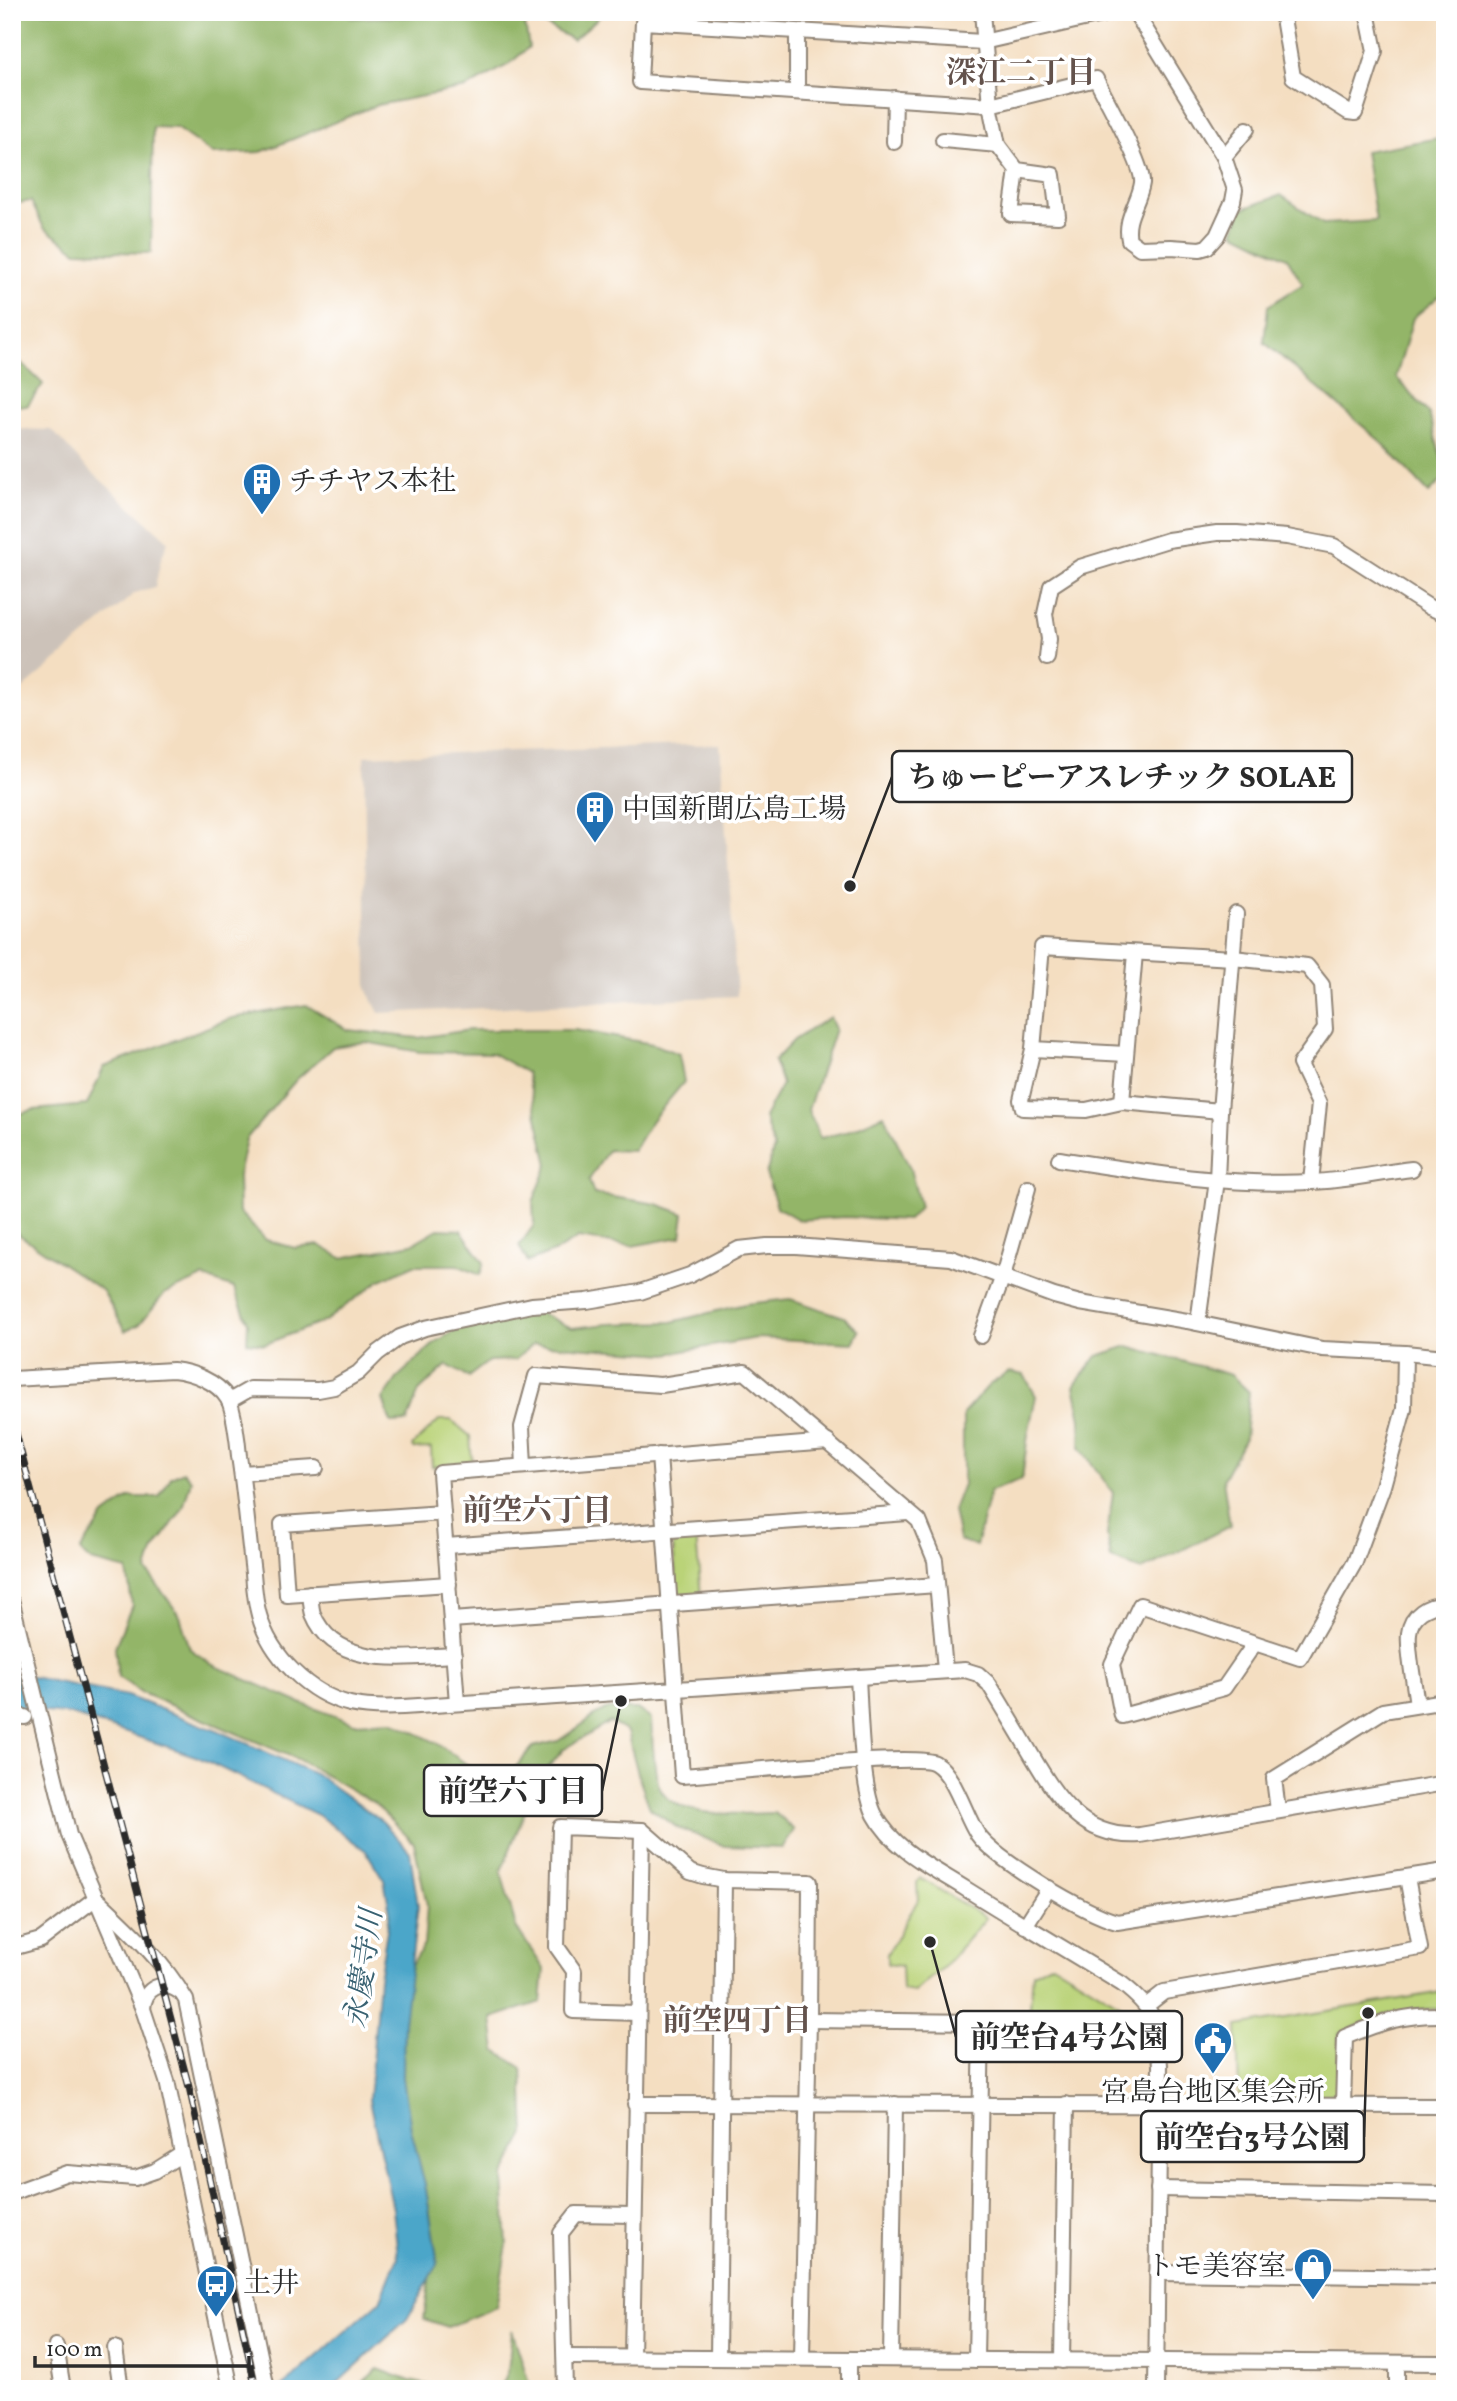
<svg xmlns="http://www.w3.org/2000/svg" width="1457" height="2401" viewBox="0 0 1457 2401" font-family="Vollkorn,'Noto Serif JP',serif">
	<rect width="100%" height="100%" fill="#fff"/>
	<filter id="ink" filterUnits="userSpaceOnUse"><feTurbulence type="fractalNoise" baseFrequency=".0143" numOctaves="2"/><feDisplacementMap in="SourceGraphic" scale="14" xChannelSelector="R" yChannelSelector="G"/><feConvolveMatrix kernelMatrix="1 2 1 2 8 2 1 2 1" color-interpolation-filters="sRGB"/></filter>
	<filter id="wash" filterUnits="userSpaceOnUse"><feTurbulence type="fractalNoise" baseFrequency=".00686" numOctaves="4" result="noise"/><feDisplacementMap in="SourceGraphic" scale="28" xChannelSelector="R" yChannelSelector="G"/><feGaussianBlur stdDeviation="1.57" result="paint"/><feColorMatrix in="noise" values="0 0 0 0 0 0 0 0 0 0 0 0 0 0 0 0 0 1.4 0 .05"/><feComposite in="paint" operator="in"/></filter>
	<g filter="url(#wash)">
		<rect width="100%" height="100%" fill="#f4dec1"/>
		<g fill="#ccc2b9">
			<path d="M12,429l40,1 30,33 86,78 -7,18 -6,28 -20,6 -123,105z"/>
			<path d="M720,744l17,252 -358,17 -12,-24 -3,-233z"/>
		</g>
		<g fill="#bad378" stroke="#727f52" stroke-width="2">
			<path d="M439,1420h12l19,16 2,27 -40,4 -1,-19 -18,1 -1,-3z"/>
			<path d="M696,1535l5,63 -16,1 -8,-7 -4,-48 7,-8z"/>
			<path d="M920,1878l66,40 -42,49 -30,25 -12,-2 -1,-24 -14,-2v-10l31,-54 -1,-17z"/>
			<path d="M1052,1963l72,44 8,9 -22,5 -26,10 -35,-3 -14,-4 -6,-6 4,-45z"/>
			<path d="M1442,1992l2,17h-27l-35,7 -43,18 -1,56 -9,8 -90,-1 -2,-71z"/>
		</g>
		<g fill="#93b568" stroke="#5f704a" stroke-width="2">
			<path d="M12,12h334l5,6 128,-3 3,-3h123l-32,28 -38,-21 -10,5 4,23 -21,18 -42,23 -89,17 -116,47 -48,2 -37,-26 -23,-1 -2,126 -74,-2 -33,-23 -13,-27 -19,3z"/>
			<path d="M1445,137v157l-2,-1 -30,25 -17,59 33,37 16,58v5l-16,16 -50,-53 -115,-98 4,-36 35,-22 -16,-26 -53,-26 8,-23 39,-14 42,29 53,-3 -11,-70z"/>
			<path d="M12,354l31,30 -16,22 -15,-1z"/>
			<path d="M306,1005l42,25 70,8 51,-8h106l78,14 26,10 5,28 -32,38 -19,31 -25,-1 -19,30 5,14 63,10 27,10 -3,23 -49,9 -54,-8 -22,13 -28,11 -9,-16 15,-21 -1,-23 15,-37 -21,-92 -35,-20 -72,-1 -55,-10 -32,5 -37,33 -50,59 -8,37 1,36 27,28 29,8 24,-3 23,13 70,-14 26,-15 23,1 23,33 -4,12 -23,-10h-43l-34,15 -55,41 -60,23 -18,-2 1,-20 -14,-34 -31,-11 -39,17 -25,31 -14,6 -22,-40 -91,-61v-114l21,-6 54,-5 17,-38 128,-49z"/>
			<path d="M830,1017l5,12 -27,81 12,28 25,-6 39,-17 26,53 10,39 -12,13 -63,-3 -46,3 -22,-13 -11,-33 8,-26 -10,-31 18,-33 -8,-23 20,-21z"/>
			<path d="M790,1299l54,18 15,14 -6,12 -96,-5 -90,16 -134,-10 -18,16 -26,1 -21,16 -21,-12 -28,26 -12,31 -16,1 -8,-24 16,-23 37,-34 25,-15 77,-15 34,16 36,-4 64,-2 73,-18z"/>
			<path d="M1128,1346l103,29 18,17 -4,46 -22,41 7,47 -88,44 -31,-11 -4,-24 6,-42 -33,-46 1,-28 -7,-33 23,-30z"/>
			<path d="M1009,1372l15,3 12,21 -8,38 -6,45 -32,12 -14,55 -17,-6 -6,-30 10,-26v-70l26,-29z"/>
			<path d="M183,1471l8,9 -8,28 -30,44 -6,19 33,45 10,33 21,15 89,39 54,20 38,-2 43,21 57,40 12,-1 29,-34 25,-6 47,-32h32l14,10c1,15 3,61 10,71 19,31 82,23 114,23l19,17 -12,18 -57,-2 -47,-18 -28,-20 -10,-27 -13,-49 -17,-10 -47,28 -26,31 -36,91 15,55 28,42 -3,33 -49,16 4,33 26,17 3,66 -22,43 4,68 -11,62 -48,20 -24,-8 7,-51 -44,-264 37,-59 3,-40 -13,-62 -40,-40 -77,-44 -153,-65 -26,-17 -3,-30 17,-42 -5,-35 -36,-9 -11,-10 24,-35 26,-19h29l12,-20z"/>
			<path d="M512,2330l19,59h-31l8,-17z"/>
			<path d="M378,2369l32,12 36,8h-91z"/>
		</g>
		<path fill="#4ba6c9" stroke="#3b687a" stroke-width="2" d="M12,1673l115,23 108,42 84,38 64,46 27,30 8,54 -14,117 -1,55 8,51 15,60 12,75 -31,55 -76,70h-51l100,-88 18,-44 -5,-48 -24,-109 10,-122 11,-66 -6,-32 -18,-29 -48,-36 -120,-58 -125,-42 -61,-7z"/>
	</g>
	<g filter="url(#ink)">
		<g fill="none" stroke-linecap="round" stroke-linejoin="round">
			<g stroke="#908476" stroke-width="18">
				<g id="minor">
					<path d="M982,12l8,93 8,40 19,25 -6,44 47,2 -5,-41 -36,-5"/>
					<path d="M1114,12l-131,30 -340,-20 -3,60 350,23 106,-26c9,19 48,86 46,104 -3,20 -18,35 -13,57l11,8 31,-1 29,2 7,-2 10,-11 16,-35 2,-11 -11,-33 -89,-145"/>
					<path d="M1282,12l11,65 55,35 7,1 20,-62 -8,-39"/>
					<path d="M797,92v-60"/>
					<path d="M943,140l55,5"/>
					<path d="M894,142l1,-44"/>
					<path d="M1224,157l23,-28"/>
					<path d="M1047,658l2,-19 -4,-25 6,-28 29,-19 88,-27 49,-7h20l50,4 47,9 95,61 16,7"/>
					<path d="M1033,1049l93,5"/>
					<path d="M1122,1102l13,-149"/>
					<path d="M1220,1111l-98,-9 -36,8 -63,-2 -2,-8 12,-51 9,-102 191,11 74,8 15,19 3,44 -25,35 19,40 -8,78"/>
					<path d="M1059,1159c83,13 167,27 252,23 33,-1 68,-9 101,-13"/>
					<path d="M1198,1323l19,-143 3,-69 16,-197"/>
					<path d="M981,1336l22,-60 25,-88"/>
					<path d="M12,1379l161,-9c19,2 44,11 55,29 6,10 10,45 11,57 6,39 9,78 14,117 1,13 2,28 6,42 11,41 50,79 91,89 18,4 35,4 53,3l562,-37 13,4 11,10c14,23 28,46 42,70 26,44 51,85 109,81l305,-52"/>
					<path d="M229,1401l21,-12 68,1 16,-3 24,-14 20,-20 22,-16 25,-9 107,-23 55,-4 53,-9 50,-17 49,-26 28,-3h29l155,12 103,38 26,7 107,18 135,28 83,4 40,4"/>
					<path d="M659,1455l23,321c35,-2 235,-24 253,-13 20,12 30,53 43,72 18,25 108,79 139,87l328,-51"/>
					<path d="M524,1466l-2,-39 14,-51 125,9 84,-13 174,149 16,39 10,110"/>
					<path d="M242,1473l74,-5"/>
					<path d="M443,1513l-161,11 5,71 162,-11"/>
					<path d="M446,1546l462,-33"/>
					<path d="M310,1593c1,7 1,15 3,21 23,56 94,43 141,41"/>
					<path d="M12,1603l57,232 74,174 24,72 64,308"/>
					<path d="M451,1620l486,-35"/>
					<path d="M1255,1643l-31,45 -102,28 -10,-52 28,-59 160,53 55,-96 28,-76 21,-77 1,-56"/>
					<path d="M858,1677c2,33 3,111 17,138 19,35 58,53 91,74 51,32 104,63 156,95 36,28 34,38 38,81l-4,324"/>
					<path d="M457,1703l-17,-230 388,-31"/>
					<path d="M1417,1705c-2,-18 -10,-55 -8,-72 2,-18 19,-29 36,-28"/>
					<path d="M12,1716l13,1"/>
					<path d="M1278,1810l-4,-31 109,-68 62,-10"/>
					<path d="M99,1901c33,31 64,60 87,99l81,389"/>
					<path d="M1025,1926l24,-38"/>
					<path d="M12,1948l29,-8 55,-42"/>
					<path d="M1146,2006l18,-14 256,-44 -13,-71"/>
					<path d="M143,2009c1,-22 20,-30 37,-17"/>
					<path d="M637,2013l-64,-2 1,-40 -17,-24 3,-120 82,3 48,42 13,4 21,4 86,2 -1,138 -7,338"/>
					<path d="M809,2020l173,2 -6,338"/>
					<path d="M635,2104l810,2"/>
					<path d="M1343,2105l2,-68c36,-15 61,-23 100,-22"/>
					<path d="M1158,2189l287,5"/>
					<path d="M12,2193l55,-20 68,5 20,-7 27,-17"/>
					<path d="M1157,2273l288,4"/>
					<path d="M56,2346l7,43"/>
					<path d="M115,2348l6,41"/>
					<path d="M566,2357l879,6"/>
					<path d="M632,2357l10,-527"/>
					<path d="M718,2358l6,-478"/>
					<path d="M891,2359l4,-255"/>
					<path d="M1062,2361l4,-257"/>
					<path d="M565,2389l-4,-156 15,-19 58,1"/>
					<path d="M849,2389v-30"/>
					<path d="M1397,2389v-26"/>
				</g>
			</g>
			<use href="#minor" stroke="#fff" stroke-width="14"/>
			<g stroke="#2b2b2b" stroke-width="7">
				<path id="rail" d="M12,1418l177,669 67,302"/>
			</g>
			<use href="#rail" stroke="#fff" stroke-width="4.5" stroke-dasharray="13" stroke-linecap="butt"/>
		</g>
	</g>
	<defs>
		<g id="building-pin" transform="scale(2.0125)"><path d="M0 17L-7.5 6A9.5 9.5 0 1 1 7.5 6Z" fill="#1f6fb2" stroke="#fff"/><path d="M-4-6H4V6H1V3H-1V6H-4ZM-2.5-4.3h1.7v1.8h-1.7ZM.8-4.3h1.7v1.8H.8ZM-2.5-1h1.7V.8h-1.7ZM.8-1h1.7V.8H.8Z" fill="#fff"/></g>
		<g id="civic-pin" transform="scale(2.0125)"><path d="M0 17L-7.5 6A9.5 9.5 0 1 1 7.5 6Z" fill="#1f6fb2" stroke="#fff"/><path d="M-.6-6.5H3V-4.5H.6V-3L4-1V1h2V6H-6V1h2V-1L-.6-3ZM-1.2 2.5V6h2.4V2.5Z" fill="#fff"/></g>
		<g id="shop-pin" transform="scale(2.0125)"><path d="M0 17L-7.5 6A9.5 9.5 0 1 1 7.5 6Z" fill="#1f6fb2" stroke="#fff"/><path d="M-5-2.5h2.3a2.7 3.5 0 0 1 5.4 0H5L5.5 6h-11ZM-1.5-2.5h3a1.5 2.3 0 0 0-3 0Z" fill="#fff"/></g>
		<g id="bus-pin" transform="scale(2.0125)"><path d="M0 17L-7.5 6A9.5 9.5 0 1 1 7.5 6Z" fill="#1f6fb2" stroke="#fff"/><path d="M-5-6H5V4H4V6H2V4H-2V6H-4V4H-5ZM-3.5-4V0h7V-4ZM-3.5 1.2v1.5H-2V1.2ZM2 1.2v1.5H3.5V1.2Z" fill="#fff"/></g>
	</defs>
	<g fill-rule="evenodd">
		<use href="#building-pin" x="262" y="482"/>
		<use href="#building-pin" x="595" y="810"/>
		<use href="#civic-pin" x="1213" y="2041"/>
		<use href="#shop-pin" x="1313" y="2267"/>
		<use href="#bus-pin" x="216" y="2284"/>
	</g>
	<g text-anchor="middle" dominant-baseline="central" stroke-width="7" stroke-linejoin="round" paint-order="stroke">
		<g font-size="28" fill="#2b2b2b" stroke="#fff" text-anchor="start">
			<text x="289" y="482">チチヤス本社</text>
			<text x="622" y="810">中国新聞広島工場</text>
			<text x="1213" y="2093" text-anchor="middle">宮島台地区集会所</text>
			<text x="1286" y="2267" text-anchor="end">トモ美容室</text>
			<text x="243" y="2284">土井</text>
		</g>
		<g font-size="30" font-weight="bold" fill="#63524c" stroke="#fff">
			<text x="1021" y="74">深江二丁目</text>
			<text x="537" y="1512">前空六丁目</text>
			<text x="737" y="2022">前空四丁目</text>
		</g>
		<g font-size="30" font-style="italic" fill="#396272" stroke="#fff">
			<text transform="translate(365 1969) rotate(-82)">永慶寺川</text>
		</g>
	</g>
	<path fill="none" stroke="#2b2b2b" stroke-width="2.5" d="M850 886L892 777M621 1701L602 1791M930 1942L956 2037M1368 2013L1364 2137"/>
	<g fill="#2b2b2b" stroke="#fff" stroke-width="2.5">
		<circle cx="850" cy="886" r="7"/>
		<circle cx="621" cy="1701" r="7"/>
		<circle cx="930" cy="1942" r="7"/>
		<circle cx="1368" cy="2013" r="7"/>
	</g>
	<g fill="#fff" stroke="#2b2b2b" stroke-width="2.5">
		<rect x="892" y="751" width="460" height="51" rx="7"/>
		<rect x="424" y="1765" width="178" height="51" rx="7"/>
		<rect x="956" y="2011" width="226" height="51" rx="7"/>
		<rect x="1141" y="2111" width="223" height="51" rx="7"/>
	</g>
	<g font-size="30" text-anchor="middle" font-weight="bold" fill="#2b2b2b">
		<text x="1122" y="787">ちゅーピーアスレチック SOLAE</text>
		<text x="513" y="1801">前空六丁目</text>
		<text x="1069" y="2047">前空台4号公園</text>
		<text x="1252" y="2147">前空台3号公園</text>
	</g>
	<rect width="1457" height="2401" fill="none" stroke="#fff" stroke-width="42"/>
	<path d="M35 2356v10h214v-10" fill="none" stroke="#2b2b2b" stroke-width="3.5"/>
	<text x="46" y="2356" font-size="21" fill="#2b2b2b" stroke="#ffffff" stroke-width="5" paint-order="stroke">100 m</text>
</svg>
